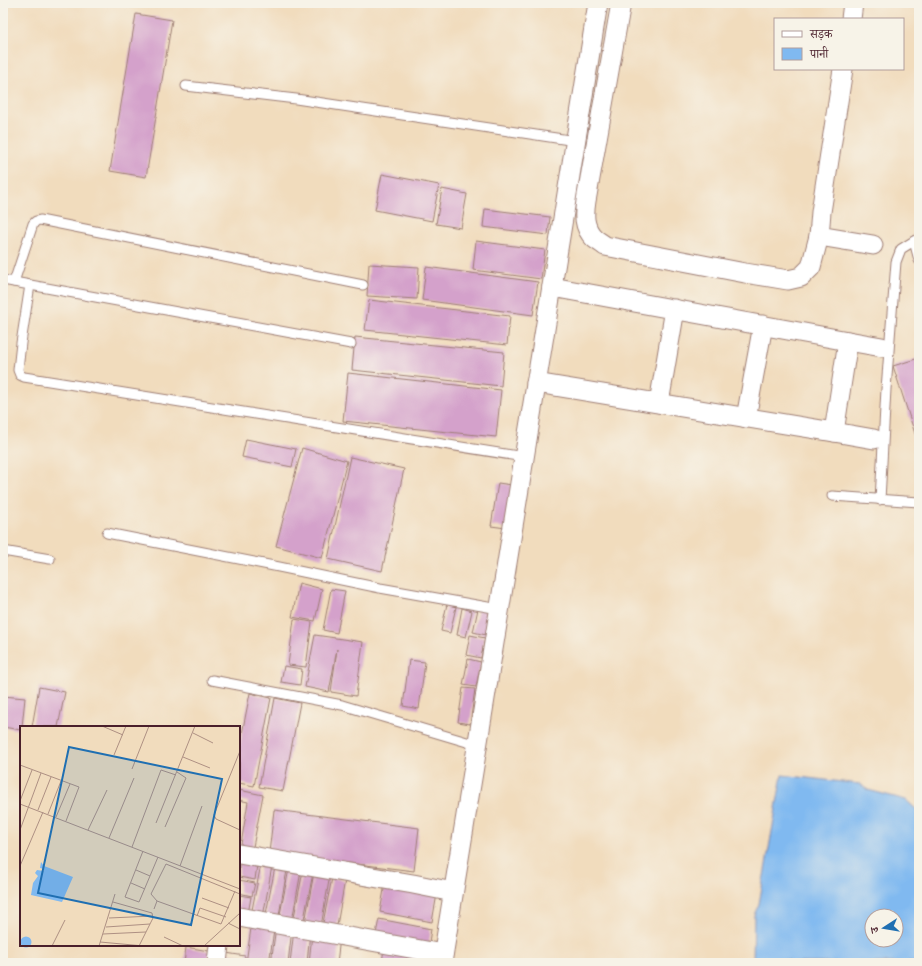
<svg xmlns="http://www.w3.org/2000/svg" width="922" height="966" viewBox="0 0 922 966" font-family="'EB Garamond','Noto Serif Devanagari',serif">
	<rect width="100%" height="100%" fill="#f7f3e8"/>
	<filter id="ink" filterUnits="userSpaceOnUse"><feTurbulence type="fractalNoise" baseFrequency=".025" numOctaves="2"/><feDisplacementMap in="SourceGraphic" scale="8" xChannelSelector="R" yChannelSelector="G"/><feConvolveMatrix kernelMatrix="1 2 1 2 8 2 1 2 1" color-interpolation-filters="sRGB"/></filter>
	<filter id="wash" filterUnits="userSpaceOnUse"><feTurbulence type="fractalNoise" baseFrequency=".012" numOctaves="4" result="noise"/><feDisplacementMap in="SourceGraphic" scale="16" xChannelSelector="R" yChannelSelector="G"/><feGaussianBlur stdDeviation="0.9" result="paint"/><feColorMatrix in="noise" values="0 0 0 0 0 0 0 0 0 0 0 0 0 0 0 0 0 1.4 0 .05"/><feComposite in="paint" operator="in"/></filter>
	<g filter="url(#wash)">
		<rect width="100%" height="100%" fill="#f1dcbd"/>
		<path fill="#80b9f0" stroke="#656c8e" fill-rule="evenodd" d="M782,775l78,9 8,6 38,10 12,11 1,-1v153h-130v-3h-20v3h-16l1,-48 5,-11zM872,916h24v24h-24z"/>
		<g id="blocks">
			<g fill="#d4a1cb">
				<path d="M136,14l36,6 -26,157 -36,-6z"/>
				<path d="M382,174l57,11 -7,36 -57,-11z"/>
				<path d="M442,189l25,5 -6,34 -25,-4z"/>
				<path d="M485,209l65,8 -2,18 -65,-8z"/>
				<path d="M476,241l69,9 -4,29 -68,-9z"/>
				<path d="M369,264l50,3 -2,32 -50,-3z"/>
				<path d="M426,267l112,15 -5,33 -111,-15z"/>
				<path d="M369,300l141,16 -3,29 -142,-15z"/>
				<path d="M355,337l149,15 -3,34 -149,-16z"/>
				<path d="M919,358v88l-26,-80z"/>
				<path d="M348,373l153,17 -5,47 -153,-16z"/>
				<path d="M246,439l50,10 -4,18 -50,-10z"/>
				<path d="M302,448l45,13 -25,97 -46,-12z"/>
				<path d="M350,457l54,12 -22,102 -54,-12z"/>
				<path d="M498,483l14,2 -6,43 -15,-2z"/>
				<path d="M299,583l23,6 -7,32 -23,-4z"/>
				<path d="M331,589l14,2 -8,42 -14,-3z"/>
				<path d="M447,604l9,3 -6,26 -9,-2z"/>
				<path d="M462,608l10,3 -6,26 -9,-2z"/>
				<path d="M478,609l13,3 -5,23 -13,-3z"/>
				<path d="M294,619l18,3 -6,45 -18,-2z"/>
				<path d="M315,635l48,7 -7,54 -25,-4 6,-43 -8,43 -24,-5z"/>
				<path d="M470,635l15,3 -4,20 -15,-3z"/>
				<path d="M468,659l13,3 -5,25 -13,-2z"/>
				<path d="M409,660l16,2 -6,47 -16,-3z"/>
				<path d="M284,666l18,3 -2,16 -19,-3z"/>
				<path d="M39,687l26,5 -7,35h-26z"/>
				<path d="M463,688l12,1 -5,35 -12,-2z"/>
				<path d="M250,693l21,5 -17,88 -15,-3v-34z"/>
				<path d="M3,696l22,2 -3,29h-1v3l-18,-3z"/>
				<path d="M275,698l25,5 -17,88 -24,-4z"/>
				<path d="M239,790l24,5 -11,57 -12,-2 8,-48 -9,-2z"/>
				<path d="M274,810l145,18 -5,43 -145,-18z"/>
				<path d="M239,862l18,3 -2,15 -16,-3z"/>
				<path d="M261,864l11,2 -9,51 -12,-2z"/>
				<path d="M275,867l12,3 -9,51 -13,-2z"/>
				<path d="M289,869l12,2 -9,50 -13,-2z"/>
				<path d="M303,871l10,2 -10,51 -10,-2z"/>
				<path d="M314,872l16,3 -9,51 -16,-3z"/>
				<path d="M332,878l13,2 -9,51 -14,-3z"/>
				<path d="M239,880l16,3 -3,13 -13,-3z"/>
				<path d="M385,884l52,10 -5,28 -52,-10z"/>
				<path d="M239,895l12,2 -3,17 -9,-2z"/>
				<path d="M379,919l52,10 -3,20 -53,-10z"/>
				<path d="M252,921l23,3 -6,39h-23z"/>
				<path d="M276,927l16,2 -4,34h-17z"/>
				<path d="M294,930l16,2 -3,31h-17z"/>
				<path d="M312,934l28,4 -3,25h-28z"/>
				<path d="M186,947l23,4 -2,12h-23z"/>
				<path d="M384,948l41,6 -1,9h-42z"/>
				<path d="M226,953l19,3 -1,7h-20z"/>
			</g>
		</g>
	</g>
	<g filter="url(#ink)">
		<use href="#blocks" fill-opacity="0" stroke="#9e7e74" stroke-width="1"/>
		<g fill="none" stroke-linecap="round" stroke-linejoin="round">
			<g stroke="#9e7e74" stroke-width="11">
				<g id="lane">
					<path d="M186,86l110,13 280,42"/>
					<path d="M914,241l5,19"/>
					<path d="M3,280l348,64"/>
					<path d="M14,282l19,-58 3,-3 4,-1 323,65"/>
					<path d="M30,285l-9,58 -3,27 2,5 4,2 500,80"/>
					<path d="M832,496l87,6"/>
					<path d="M880,500l6,-111 10,-127 5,-13 13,-8 5,-2"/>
					<path d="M107,533l172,34 101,21 119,21"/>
					<path d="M3,551l47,8"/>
					<path d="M212,680l130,25 135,40"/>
				</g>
			</g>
			<g stroke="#9e7e74" stroke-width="21">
				<g id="street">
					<path d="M621,3l-35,198c-2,13 -3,26 8,37 3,3 8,5 11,8l140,27 43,7 13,-3 10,-10 8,-31"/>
					<path d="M851,19l2,-16"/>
					<path d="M843,69l-22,143 -2,24 54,9"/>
					<path d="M848,341l34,6"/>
					<path d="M536,383l298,49 14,-91 -296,-54"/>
					<path d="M659,403l16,-94"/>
					<path d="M746,418l17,-93"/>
					<path d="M834,432l40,7"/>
					<path d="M239,854l174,30 40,8"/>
					<path d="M239,917l204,37"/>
					<path d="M217,963l2,-18"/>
					<path d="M442,963l156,-960"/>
				</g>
			</g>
			<use href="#lane" stroke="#fff" stroke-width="9"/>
			<use href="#street" stroke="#fff" stroke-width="19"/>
		</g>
	</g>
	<g transform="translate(20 726)">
		<rect width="220" height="220" fill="#f1dcbd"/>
		<path d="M21,136l3,4 29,11 -11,25 -31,-7 2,-12 5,-7 -3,-3 2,-3 7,1v-2l-4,-1zM0.5 216a5.5 5.5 0 1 1 11 0a5.5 5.5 0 1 1-11 0Z" fill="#80b9f0"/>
		<path fill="none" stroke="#ae9083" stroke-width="1" d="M82,0l21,9M173,7l20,10M220,25l-26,64 2,4 24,11M94,29l12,-29M163,31l27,11M0,39l59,22 -13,34M112,43l17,-43M0,75l12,-31M0,78l220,85M18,84l13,-33M28,88l13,-33M36,91l14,-33M136,97l39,-97M145,101l21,-49 -9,-6M0,104l21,-57M68,104l19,-40M89,112l25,-60M112,121l29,-77 15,5M123,125l-18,46 14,5 19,-45M0,140l23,-54M160,140l22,-60M116,144l14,6M111,157l14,6M182,172l27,10M137,175l-6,-7 15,-30 74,30M93,176l39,11 1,5 -14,28M134,183l3,-8 64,23 14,-33M177,190l3,-8 26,9M89,192l44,-2M208,197l12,6M86,201l44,-3M83,208l43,-2M144,211l19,9M80,216l44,4M32,220l13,-26M79,220l16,-52M184,220l36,-33"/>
		<path fill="#1f6fb2" fill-opacity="0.15" stroke="#1f6fb2" stroke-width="2" d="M49,21l153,32 -31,146 -153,-32z"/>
		<rect width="220" height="220" fill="none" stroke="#4a1f2b" stroke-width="2"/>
	</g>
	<rect width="922" height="966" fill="none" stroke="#f7f3e8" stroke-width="16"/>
	<rect x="774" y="18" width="130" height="52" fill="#f7f3e8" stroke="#b29e9c"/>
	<rect x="782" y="31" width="20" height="6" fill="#ffffff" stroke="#b29e9c"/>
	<text x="810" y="38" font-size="12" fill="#4a1f2b">सड़क</text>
	<rect x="782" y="48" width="20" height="12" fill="#80b9f0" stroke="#b29e9c"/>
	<text x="810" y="58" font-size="12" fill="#4a1f2b">पानी</text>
	<g transform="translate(884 928) rotate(258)"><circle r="19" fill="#f7f3e8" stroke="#b29e9c"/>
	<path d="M0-3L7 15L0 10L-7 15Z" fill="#1f6fb2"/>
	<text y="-6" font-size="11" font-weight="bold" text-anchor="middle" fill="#4a1f2b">उ</text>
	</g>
</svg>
